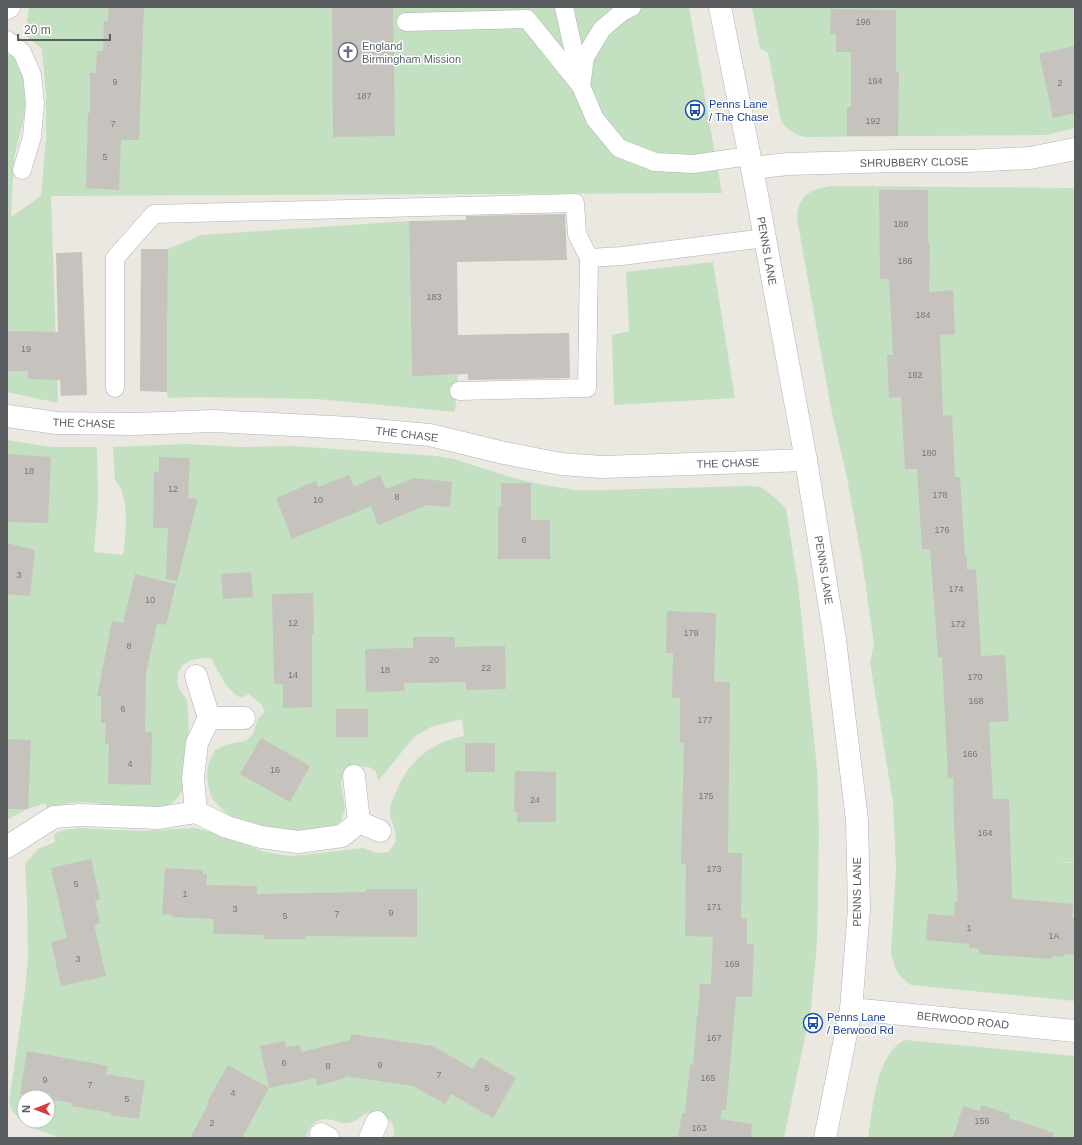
<svg xmlns="http://www.w3.org/2000/svg" width="1082" height="1145" viewBox="0 0 1082 1145" font-family="Arial,sans-serif">
	<rect width="100%" height="100%" fill="#ebe8e2"/>
	<g fill="#c3e0c0" fill-rule="evenodd">
		<path d="M29,7h660l33,186 -671,3 7,207 -51,-11v-336l5,-3 7,9 6,25v26l-11,45 -3,59 30,-21 5,-58v-43l-4,-46 -16,-13v-7z"/>
		<path d="M752,7h323v121l-29,7 -242,2c-12,-4 -19,-8 -24,-20l-12,-64 -8,-5z"/>
		<path d="M832,186l243,2v674l-16,1h16v138l-164,-16c-13,-9 -16,-16 -20,-32l5,-85 -3,-66 -23,-140 4,-18 -12,-83 -15,-83 -15,-65 -13,-71 -22,-124c1,-24 15,-29 35,-32z"/>
		<path d="M409,221l3,154h46l-3,37 -138,-13 -118,-2 -31,1 -1,-6 1,-143 34,-14z"/>
		<path d="M713,262l22,136 -121,7 -2,-70 17,-4 -3,-59z"/>
		<path d="M7,440l44,7h46l1,55 -4,50 29,3c3,-21 7,-60 -8,-75l-2,-33 73,-3 55,3 51,-1 144,10 18,3 56,18 29,7 36,6h27l147,-4 12,1 8,6 17,15 12,76 19,184 2,63 -2,112 -6,65 -27,130h-391c2,-7 2,-12 -3,-17 -8,-8 -18,-12 -28,-5 -4,3 -8,6 -14,7 -7,1 -14,-3 -21,-4 -12,-1 -19,9 -21,19h-244c-21,-7 -48,-12 -53,-37l15,-102 4,-39 -1,-60 -2,-36 13,-15 17,-7 -1,-8 10,-4 16,-2 62,3 52,-3 21,5 50,19 17,3 10,1 72,-8 12,5 12,-1c2,-3 6,-6 7,-10 4,-11 -7,-22 -5,-35 1,-5 4,-10 6,-15 12,-31 35,-50 68,-56l-2,-17 -31,8 -17,10 -36,44 -2,-9 -7,-5 -12,-1 -13,7 -3,9 4,26 -4,13 -11,8 -21,5 -67,-11 -15,-9 -14,-14 -4,-10 -2,-14 1,-11 7,-15 13,-6 18,-3 7,-7 5,-16 7,-6 -3,-7 -13,-11 -8,4c-16,-9 -21,-24 -30,-40 -11,0 -27,1 -32,13 -3,5 -1,16 2,21 1,2 4,4 5,7 5,12 2,79 -3,91 -2,3 -7,10 -10,12 -18,15 -70,0 -93,0 -11,0 -22,4 -33,6l-2,-5 -20,7 -18,10zM24,1097h24v24h-24z"/>
		<path d="M905,1040l170,16v82h-207c5,-29 7,-84 37,-98z"/>
	</g>
	<g fill="#c6c3be">
		<path d="M109,7h35l-5,133h-18l-2,50 -33,-2 2,-75h2v-40h6l1,-22h6l1,-30h4z"/>
		<path d="M332,7h61l2,129 -62,1z"/>
		<path d="M831,9l65,1v62h3l-1,64h-51v-29h4v-55h-15v-18h-6z"/>
		<path d="M1075,46v67l-22,5 -14,-64z"/>
		<path d="M879,190h49v53h2l-1,49 24,-2 2,44 -15,1 3,81 9,-1 3,62h5l5,79h2v14l9,-1 5,87 24,-1 4,66 -20,1 4,77h16l3,100 61,5 -1,14h3v37l-11,-1 -1,3 -10,-1 -1,3 -73,-5v-5l-10,-1v-4l-43,-4 2,-26 26,2 1,-15h3l-4,-76 -1,-47h-5l-6,-121h-4l-8,-108h-8l-5,-80h-12l-4,-72 -12,1 -2,-43h6l-4,-76h-9z"/>
		<path d="M565,214l2,46 -110,2 1,73 111,-2 1,45 -102,2v-6l-56,2 -3,-155 57,-1v-4z"/>
		<path d="M141,249h27l-1,143 -27,-1z"/>
		<path d="M82,252l5,143 -26,1 -1,-16 -32,-1v-8h-21v-40l51,1 -2,-79z"/>
		<path d="M7,454l44,3 -3,66 -41,-1 1,-36h-1z"/>
		<path d="M159,457l31,1 -2,40 10,1 -21,82 -11,-2 2,-51h-15l1,-56h5z"/>
		<path d="M349,475l5,12 26,-12 6,14 28,-11 38,4 -2,25 -23,-2 -49,20 -7,-19 -79,33 -16,-41 40,-17 2,6z"/>
		<path d="M501,483h30v37h19v39h-52v-52h3z"/>
		<path d="M7,543l28,7 -5,46 -23,-2z"/>
		<path d="M251,572l2,25 -30,2 -2,-25z"/>
		<path d="M135,574l41,10 -10,41 -9,-2 -11,50 -1,59h7l-1,53 -43,-1 1,-40h-4l1,-21h-5v-27h-4l15,-75 11,2z"/>
		<path d="M313,593l1,41h-2v73l-29,1v-24h-9l-2,-90z"/>
		<path d="M667,611l49,2 -2,69h16l-2,171h14l-1,65h6v26h7l-2,53h-16l-10,113h-4l-2,9 32,5 -1,14h-73l4,-25h3l5,-49 3,1 4,-49h1l2,-32h11l2,-47 -28,-1 1,-72h-5l3,-121h-4v-45h-8l1,-45h-7z"/>
		<path d="M413,637h42v10l50,-1 1,43 -40,1v-8l-62,1 1,8 -39,1 -1,-43 48,-1z"/>
		<rect x="336" y="709" width="32" height="28"/>
		<path d="M261,738l49,28 -20,36 -50,-28z"/>
		<path d="M7,739l24,1 -3,69h-21z"/>
		<rect x="465" y="743" width="30" height="29"/>
		<path d="M515,771l41,1v50h-39v-10h-3z"/>
		<path d="M91,859l9,40 -5,2 5,22 -6,2 12,51 -45,10 -10,-44 16,-4 -16,-70z"/>
		<path d="M165,868l38,2v4h4l-1,11 51,1v8l109,-2v-3h51v48l-111,-1v3h-42v-4l-51,-1 1,-15 -42,-2v-2l-10,-1z"/>
		<path d="M351,1034l82,12 40,23 7,-12 36,21 -23,40 -42,-24 -6,10 -32,-18 -68,-10 1,2 -29,8 -1,-8 -47,10 -27,50h-52l19,-35 -2,-1 21,-37 41,23 -9,-42 25,-5 1,6 14,-2 1,7 49,-12z"/>
		<path d="M27,1051l81,15 -2,8 39,7 -6,38 -29,-4 1,-2 -40,-7 1,-3 -24,-4v-2h-13l-15,-2z"/>
		<path d="M982,1105l28,9 -1,4 45,15 -1,5h-100l10,-32 16,5z"/>
	</g>
	<g fill="none" stroke-linecap="round" stroke-linejoin="round">
		<g stroke="#afb2b6" stroke-width="19">
			<g id="service">
				<path d="M564,7l15,68"/>
				<path d="M632,7l-10,5 -20,17 -17,28 -4,29 14,33 24,29 36,14 38,2 56,-8"/>
				<path d="M406,22l121,-3 54,67"/>
				<path d="M7,40l15,12 10,23 3,28 -3,34 -10,33"/>
				<path d="M115,388v-130l39,-44 421,-11 2,31 12,24 33,-2 143,-18"/>
				<path d="M459,391l128,-3 2,-130"/>
			</g>
		</g>
		<g stroke="#afb2b6" stroke-width="23">
			<g id="minor">
				<path d="M7,8l2,-1"/>
				<path d="M752,168l36,-4 107,-3h73l62,-3 45,-9"/>
				<path d="M7,416l50,7 78,1 78,-3 138,7 79,7 74,18 57,11 41,3 204,-7"/>
				<path d="M196,676l13,42"/>
				<path d="M196,812l31,15 34,10 37,5 44,-6 17,-14 -5,-46"/>
				<path d="M359,822l21,9"/>
				<path d="M7,847l47,-30 26,-2 79,3 37,-6 -3,-34 4,-35 12,-25h35"/>
				<path d="M851,1009l224,22"/>
				<path d="M321,1134l7,4"/>
				<path d="M370,1138l7,-16"/>
			</g>
		</g>
		<g stroke="#aeb2b5" stroke-width="23">
			<path id="secondary" d="M720,7l32,161 54,292 29,180 22,180 2,89 -8,100 -26,129"/>
		</g>
		<use href="#service" stroke="#fff" stroke-width="18"/>
		<use href="#minor" stroke="#fff" stroke-width="22"/>
		<use href="#secondary" stroke="#fff" stroke-width="22"/>
	</g>
	<defs>
		<g id="church-ring" transform="scale(1)"><circle r="9.5" fill="#fff" stroke="#6b7280" stroke-width="1.5"/><path d="M-1.2-6h2.4v3.5h3.3v2.4h-3.3V6h-2.4V-.1h-3.3v-2.4h3.3Z" fill="#6b7280"/></g>
		<g id="bus-ring" transform="scale(1)"><circle r="9.5" fill="#fff" stroke="#1a4fb4" stroke-width="1.5"/><path d="M-5-6H5V4H4V6H2V4H-2V6H-4V4H-5ZM-3.5-4V0h7V-4ZM-3.5 1.2v1.5H-2V1.2ZM2 1.2v1.5H3.5V1.2Z" fill="#1a4fb4"/></g>
	</defs>
	<g fill-rule="evenodd">
		<use href="#church-ring" x="348" y="52"/>
		<use href="#bus-ring" x="695" y="110"/>
		<use href="#bus-ring" x="813" y="1023"/>
	</g>
	<g text-anchor="middle" dominant-baseline="central" stroke-width="3" stroke-linejoin="round" paint-order="stroke">
		<g font-size="9" fill="#757778">
			<text x="863" y="22">196</text>
			<text x="875" y="81">194</text>
			<text x="115" y="82">9</text>
			<text x="1060" y="83">2</text>
			<text x="364" y="96">187</text>
			<text x="873" y="121">192</text>
			<text x="113" y="124">7</text>
			<text x="105" y="157">5</text>
			<text x="901" y="224">188</text>
			<text x="905" y="261">186</text>
			<text x="434" y="297">183</text>
			<text x="923" y="315">184</text>
			<text x="26" y="349">19</text>
			<text x="915" y="375">182</text>
			<text x="929" y="453">180</text>
			<text x="29" y="471">18</text>
			<text x="173" y="489">12</text>
			<text x="940" y="495">178</text>
			<text x="397" y="497">8</text>
			<text x="318" y="500">10</text>
			<text x="942" y="530">176</text>
			<text x="524" y="540">6</text>
			<text x="19" y="575">3</text>
			<text x="956" y="589">174</text>
			<text x="150" y="600">10</text>
			<text x="293" y="623">12</text>
			<text x="958" y="624">172</text>
			<text x="691" y="633">179</text>
			<text x="129" y="646">8</text>
			<text x="434" y="660">20</text>
			<text x="486" y="668">22</text>
			<text x="385" y="670">18</text>
			<text x="293" y="675">14</text>
			<text x="975" y="677">170</text>
			<text x="976" y="701">168</text>
			<text x="123" y="709">6</text>
			<text x="705" y="720">177</text>
			<text x="970" y="754">166</text>
			<text x="130" y="764">4</text>
			<text x="275" y="770">16</text>
			<text x="706" y="796">175</text>
			<text x="535" y="800">24</text>
			<text x="985" y="833">164</text>
			<text x="714" y="869">173</text>
			<text x="76" y="884">5</text>
			<text x="185" y="894">1</text>
			<text x="714" y="907">171</text>
			<text x="235" y="909">3</text>
			<text x="391" y="913">9</text>
			<text x="337" y="914">7</text>
			<text x="285" y="916">5</text>
			<text x="969" y="928">1</text>
			<text x="1054" y="936">1A</text>
			<text x="78" y="959">3</text>
			<text x="732" y="964">169</text>
			<text x="714" y="1038">167</text>
			<text x="284" y="1063">6</text>
			<text x="380" y="1065">9</text>
			<text x="328" y="1066">8</text>
			<text x="439" y="1075">7</text>
			<text x="708" y="1078">165</text>
			<text x="45" y="1080">9</text>
			<text x="90" y="1085">7</text>
			<text x="487" y="1088">5</text>
			<text x="233" y="1093">4</text>
			<text x="127" y="1099">5</text>
			<text x="982" y="1121">156</text>
			<text x="212" y="1123">2</text>
			<text x="699" y="1128">163</text>
		</g>
		<g font-size="11" fill="#5b616d" stroke="#fff" text-anchor="start">
			<text x="362" y="46">England<tspan x="362" dy="13">Birmingham Mission</tspan></text>
		</g>
		<g font-size="11" fill="#164399" stroke="#fff" text-anchor="start">
			<text x="709" y="104">Penns Lane<tspan x="709" dy="13">/ The Chase</tspan></text>
			<text x="827" y="1017">Penns Lane<tspan x="827" dy="13">/ Berwood Rd</tspan></text>
		</g>
		<g font-size="11" fill="#5a5e61" stroke="#fff">
			<text transform="translate(914 162) rotate(-1)">SHRUBBERY CLOSE</text>
			<text transform="translate(767 251) rotate(80)">PENNS LANE</text>
			<text transform="translate(84 423) rotate(2)">THE CHASE</text>
			<text transform="translate(407 434) rotate(7)">THE CHASE</text>
			<text transform="translate(728 463) rotate(-2)">THE CHASE</text>
			<text transform="translate(824 570) rotate(81)">PENNS LANE</text>
			<text transform="translate(857 892) rotate(-90)">PENNS LANE</text>
			<text transform="translate(963 1020) rotate(6)">BERWOOD ROAD</text>
		</g>
	</g>
	<rect width="1082" height="1145" fill="none" stroke="#5a5e61" stroke-width="16"/>
	<g transform="translate(36 1109) rotate(270)"><circle r="19" fill="#ffffff" stroke="#bdbfc0"/>
	<path d="M0-3L7 15L0 10L-7 15Z" fill="#d53e41"/>
	<text y="-6" font-size="11" font-weight="bold" text-anchor="middle" fill="#5a5e61">N</text>
	</g>
	<path d="M18 34v6h92v-6" fill="none" stroke="#5a5e61" stroke-width="2"/>
	<text x="24" y="34" font-size="12" fill="#5a5e61" stroke="#ffffff" stroke-width="3" paint-order="stroke">20 m</text>
</svg>
